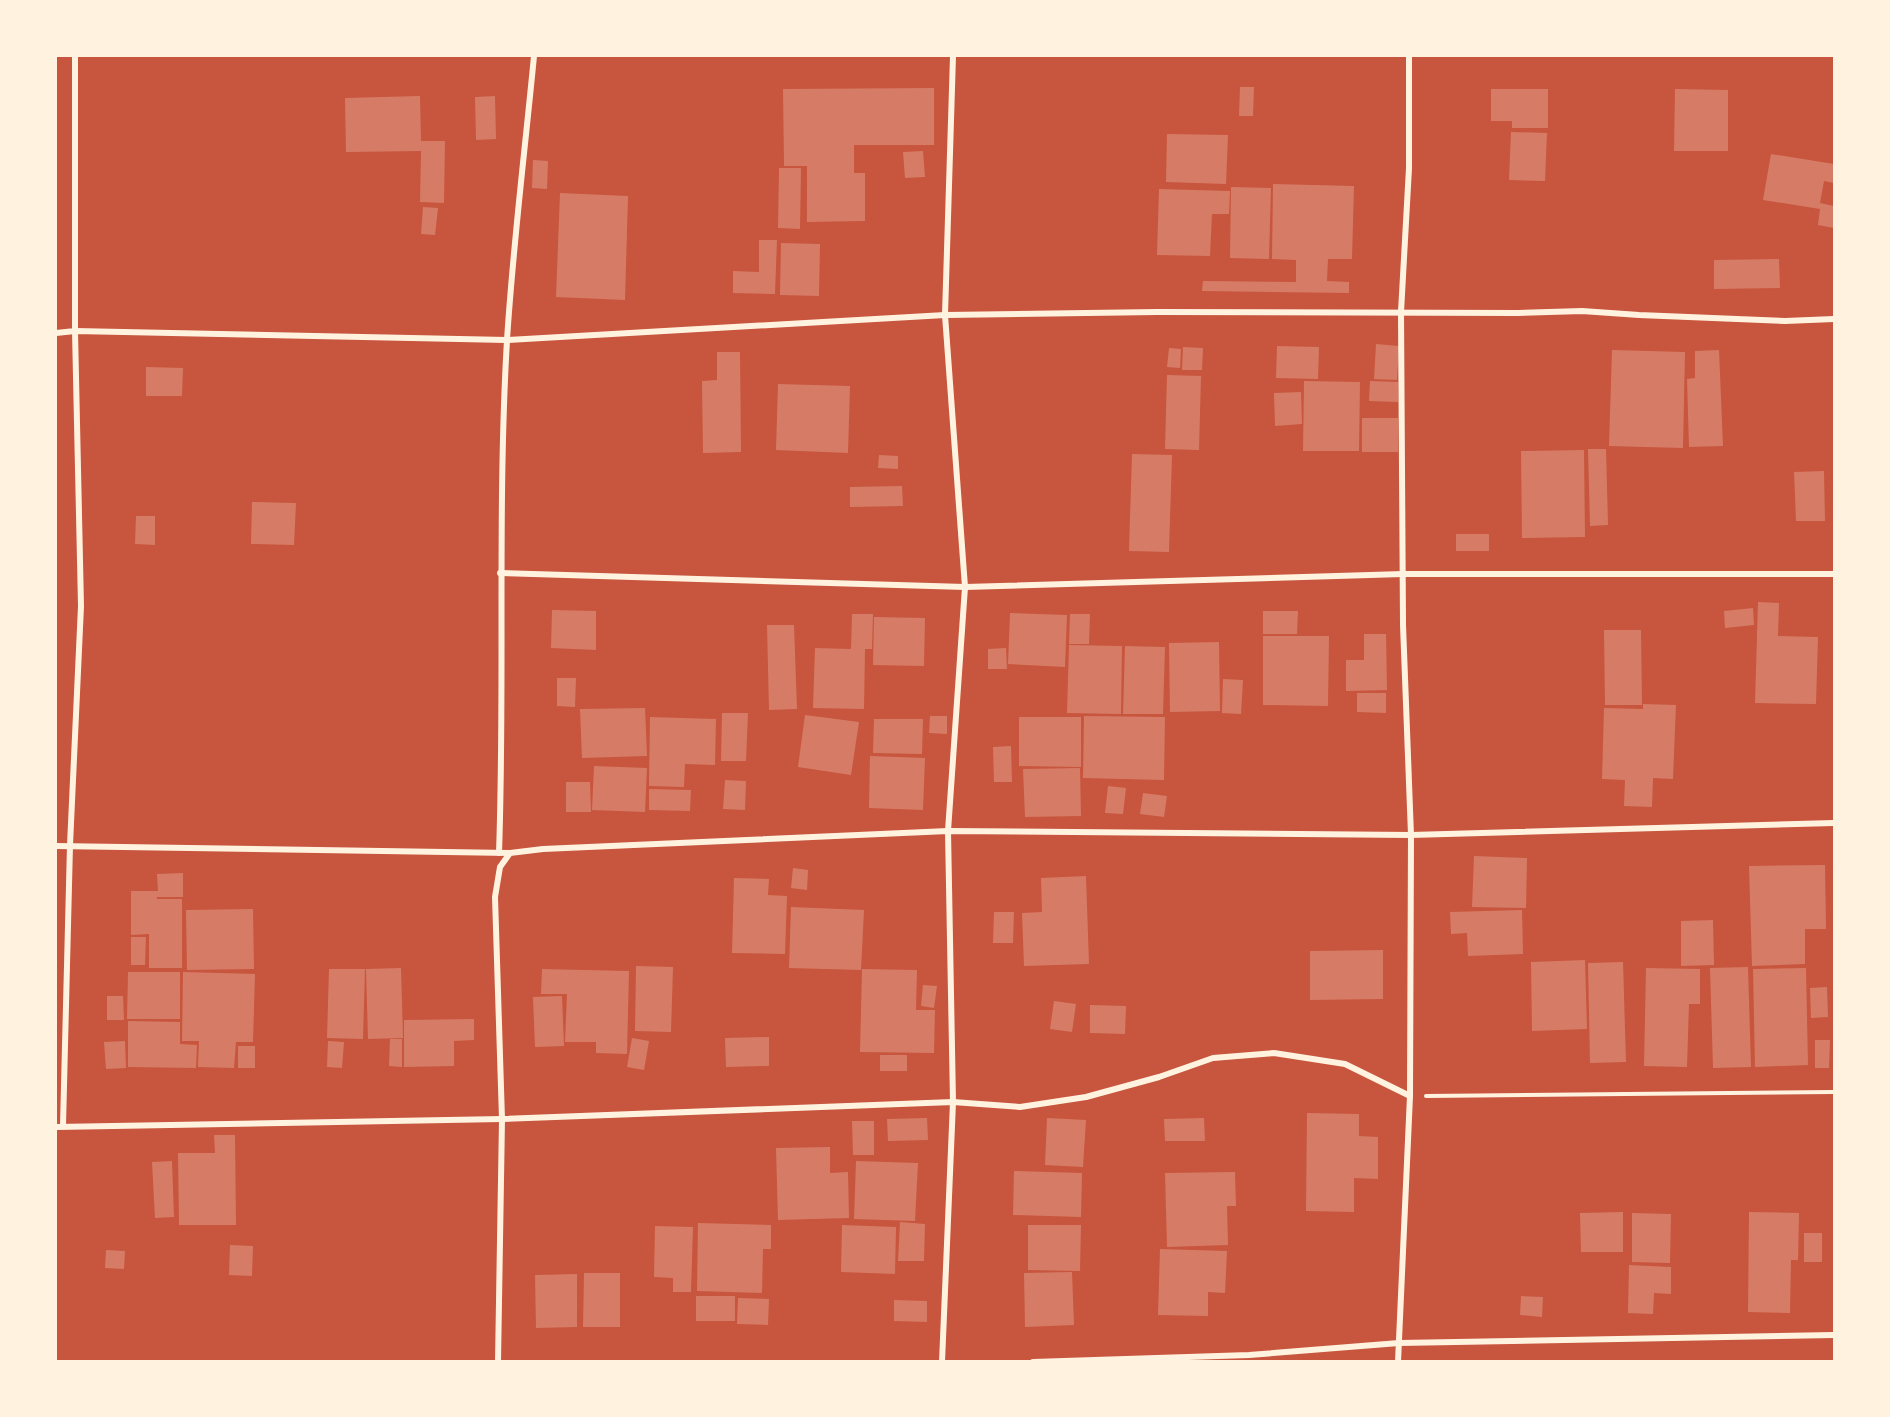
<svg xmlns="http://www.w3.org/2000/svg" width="1890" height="1417" viewBox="0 0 1890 1417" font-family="'Crimson Pro',serif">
	<rect width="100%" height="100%" fill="#c8553d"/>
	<g fill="#d67c66">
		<path d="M1240,87h14l-1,29h-14z"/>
		<path d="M934,88v57h-80v28h11v48l-58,1v-56h-23l-1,-77z"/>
		<path d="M1491,89h57v39h-36v-7h-21z"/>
		<path d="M1675,89l53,1v61h-54z"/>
		<path d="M420,96l1,45h24l-1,62 -24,-1 1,-51 -75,1 -1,-54z"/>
		<path d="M495,96l1,43 -20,1 -1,-43z"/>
		<path d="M1511,132l36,1 -2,48 -36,-1z"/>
		<path d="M1167,134l61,1 -2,49 -60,-2z"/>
		<path d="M923,151l2,26 -20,1 -2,-26z"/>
		<path d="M1771,154l63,10v19l-10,-2 -4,22 14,3v22l-16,-3 2,-16 -57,-9z"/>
		<path d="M533,160l15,1 -1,28 -15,-1z"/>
		<path d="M779,168h22l-1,61 -22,-1z"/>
		<path d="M1273,184l81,2 -2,73h-24l-1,22 22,1v11l-147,-2 1,-10 93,1v-22l-24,-1z"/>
		<path d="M1231,187l40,1 -2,71 -39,-1z"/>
		<path d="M1159,189l71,2 -1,23h-17l-2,42 -53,-1z"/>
		<path d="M560,193l68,3 -3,104 -69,-3z"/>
		<path d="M423,207l15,1 -3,27 -14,-1z"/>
		<path d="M759,240h18l-2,54 -42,-1v-22l26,1z"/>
		<path d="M781,243l39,1 -1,52 -39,-1z"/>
		<path d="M1779,259l1,29 -66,1v-29z"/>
		<path d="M1376,344l23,2 -2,34 -23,-1z"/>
		<path d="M1277,346l42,1 -1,32 -42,-1z"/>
		<path d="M1183,347l20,1 -1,22h-20z"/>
		<path d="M1169,348l12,1 -1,19 -13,-1z"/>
		<path d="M1612,350l73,2 -2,96 -74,-2z"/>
		<path d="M1719,350l4,96 -34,1 -2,-68 8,-1v-27z"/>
		<path d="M717,352h23l1,100 -38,1 -1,-72 15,-1z"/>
		<path d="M146,367l37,1 -1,28h-36z"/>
		<path d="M1167,375l34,1 -2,74 -34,-1z"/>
		<path d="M1304,381l56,1 -1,69h-56z"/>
		<path d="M1370,381l28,1v20l-29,-1z"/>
		<path d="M778,384l72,2 -2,67 -72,-3z"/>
		<path d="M1301,392l1,32 -27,2 -1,-33z"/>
		<rect x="1362" y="418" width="36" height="34"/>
		<path d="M1588,449h18l2,76 -18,1z"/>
		<path d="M1584,450l1,87 -63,1 -1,-87z"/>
		<path d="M1132,454l40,1 -3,97 -40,-1z"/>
		<path d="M879,455l19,1v13l-20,-1z"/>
		<path d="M1824,471l1,50h-29l-2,-49z"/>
		<path d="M902,486l1,20 -53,1v-20z"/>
		<path d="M252,502l44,1 -2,42 -43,-1z"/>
		<path d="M136,516h19v29l-20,-1z"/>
		<rect x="1456" y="534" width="33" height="17"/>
		<path d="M1758,602l21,1 -1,33 40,1 -2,67 -61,-1z"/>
		<path d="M1753,608l1,17 -29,3 -1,-17z"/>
		<path d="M552,610l44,1v39l-45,-2z"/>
		<path d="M1263,611h35l-1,23h-34z"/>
		<path d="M1010,613l57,2 -2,52 -57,-3z"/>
		<path d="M852,614h21l-1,35h-7l-1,60 -51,-1 2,-60 36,1z"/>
		<path d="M1070,614h20l-1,30h-20z"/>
		<path d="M874,617l51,1 -1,48 -51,-1z"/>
		<path d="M767,625h27l3,84 -28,1z"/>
		<path d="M1604,630h37l1,75h-37z"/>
		<path d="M1364,634h22l1,56 -41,1v-31h18z"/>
		<path d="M1263,636h66l-1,70 -65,-1z"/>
		<path d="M1219,642l1,69 -50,1 -1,-69z"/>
		<path d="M1069,645l53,1 -1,68 -54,-1z"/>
		<path d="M1125,646l40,1 -2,67h-40z"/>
		<path d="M1006,648l1,21h-19v-20z"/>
		<path d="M557,678h19l-1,29 -18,-1z"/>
		<path d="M1223,679l20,1 -2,34 -19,-1z"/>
		<path d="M1357,693h29v20l-29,-1z"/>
		<path d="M1643,704l33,1 -3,74 -20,-1 -1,29 -28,-1 1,-26 -23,-1 2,-71 39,1z"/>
		<path d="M645,708l2,48 -65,2 -2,-49z"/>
		<path d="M722,713h26l-2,48h-25z"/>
		<path d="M805,715l54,7 -8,53 -53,-8z"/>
		<path d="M930,716h17v18l-18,-1z"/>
		<path d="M1084,716l81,1 -1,63 -81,-2z"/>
		<path d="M650,717l66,2 -1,46 -30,-1 -1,23 -35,-1z"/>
		<path d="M1019,717h62v50l-62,-1z"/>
		<path d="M874,719h49l-1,35 -49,-1z"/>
		<path d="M1011,746l1,36h-18l-1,-35z"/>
		<path d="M870,756l55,2 -2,52 -54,-2z"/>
		<path d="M594,766l53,2 -2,44 -53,-2z"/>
		<path d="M1080,768l1,48 -56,1 -2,-48z"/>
		<path d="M725,780l21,1 -1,29 -22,-1z"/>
		<path d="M566,782h24l1,30h-25z"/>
		<path d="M1108,786l18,2 -3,26 -18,-1z"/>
		<path d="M649,789l42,1 -1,21 -41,-1z"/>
		<path d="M1143,793l24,3 -3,21 -24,-3z"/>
		<path d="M1474,856l53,2 -1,50 -54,-1z"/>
		<path d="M1825,865l1,64h-21v35l-53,2 -3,-100z"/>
		<path d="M793,868l15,2 -1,20 -16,-2z"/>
		<path d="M183,873v24h-26v2h25v69h-33v-34l-18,1v-44h27l-1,-17z"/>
		<path d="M1086,876l3,88 -65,2 -2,-53 20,-1 -1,-34z"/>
		<path d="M734,878l35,1 -1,16 19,1 -2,58 -53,-1z"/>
		<path d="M791,907l73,3 -3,60 -72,-2z"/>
		<path d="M253,909l1,60 -67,1 -1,-60z"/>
		<path d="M1522,910l1,44 -55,2 -1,-23 -16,1 -1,-22z"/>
		<path d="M994,912h20l-1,31h-20z"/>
		<path d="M1713,920l1,45 -33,1v-45z"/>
		<path d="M131,937h15l-1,28h-14z"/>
		<path d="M1383,950v49l-73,1v-49z"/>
		<path d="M1585,960l2,69 -55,2 -1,-69z"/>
		<path d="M1623,962l3,100 -36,1 -2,-100z"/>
		<path d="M636,966l37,1 -2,65 -36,-1z"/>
		<path d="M1748,967l3,100 -38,1 -3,-100z"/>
		<path d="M401,968l2,70 -35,1 -2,-70z"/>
		<path d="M1646,968l54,1v35h-11l-2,63 -43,-1z"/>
		<path d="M1806,968l2,97 -53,2 -2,-98z"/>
		<path d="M329,969h36l-2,70 -36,-1z"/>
		<path d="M542,969l87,2 -2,83 -31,-1v-11h-31l2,-48h-26z"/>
		<path d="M862,969l55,1 -1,40h19l-1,43 -74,-1z"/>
		<path d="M128,972h52v47h-53z"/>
		<path d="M183,972l72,2 -2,68h-17l-2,26 -36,-1 1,-26h-17z"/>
		<path d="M923,985l14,1 -3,22 -13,-2z"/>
		<path d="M1827,987l1,30 -17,1 -1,-30z"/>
		<path d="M107,996h16l1,24h-17z"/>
		<path d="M562,996l2,50 -29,1 -2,-50z"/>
		<path d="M1054,1001l22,3 -4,28 -22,-3z"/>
		<path d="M1090,1005l36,1 -1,28 -35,-1z"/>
		<path d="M474,1019v21l-20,1v25l-50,1v-47z"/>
		<path d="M128,1021l52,1v22l17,1 -1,23 -68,-1z"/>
		<path d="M769,1037v29l-43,1 -1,-29z"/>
		<path d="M632,1038l17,3 -5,29 -17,-3z"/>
		<path d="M390,1039h12v28l-13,-1z"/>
		<path d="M1815,1040h15l-1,28h-14z"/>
		<path d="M125,1041l1,27 -20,1 -2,-27z"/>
		<path d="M328,1041l16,1 -2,26 -15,-1z"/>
		<rect x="238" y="1046" width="17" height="22"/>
		<rect x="880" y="1055" width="27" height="16"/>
		<path d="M1307,1113l52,1v22l19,1v42l-24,-1v34l-48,-1z"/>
		<path d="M927,1118l1,22 -40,1 -1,-22z"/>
		<path d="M1047,1118l39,2 -3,47 -38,-2z"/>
		<path d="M1204,1118l1,23h-40l-1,-22z"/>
		<path d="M852,1121h22v34h-21z"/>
		<path d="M214,1135h21l1,90h-57l-1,-72h37z"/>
		<path d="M830,1147v26l18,-1 1,46 -71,2 -2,-72z"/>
		<path d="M172,1161l2,56 -19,1 -3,-56z"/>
		<path d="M856,1161l62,2 -3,58 -61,-2z"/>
		<path d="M1014,1171l68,2 -1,44 -68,-2z"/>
		<path d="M1235,1172l1,34h-9l1,39 -61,2 -2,-74z"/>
		<path d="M1623,1212v40h-42l-1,-39z"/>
		<path d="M1749,1212l50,1 -1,47h-7l-1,53 -42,-1z"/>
		<path d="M1632,1213l39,1 -1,49 -38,-1z"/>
		<path d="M900,1222l25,2 -1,37h-26z"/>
		<path d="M698,1223l73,2v24h-8l-1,44 -65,-2z"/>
		<path d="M842,1225l54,2 -1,47 -54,-2z"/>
		<path d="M1028,1225h53l-1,46 -52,-1z"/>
		<path d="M655,1226l38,1 -2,65h-18v-14l-19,-1z"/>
		<rect x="1804" y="1233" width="18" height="29"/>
		<path d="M230,1245l23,1 -1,30 -23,-1z"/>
		<path d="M1160,1249l67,2 -2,42 -17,-1v24l-50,-1z"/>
		<path d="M106,1250l19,1 -1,18 -19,-1z"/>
		<path d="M1629,1265l42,2v27l-17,-1 -1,21 -25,-1z"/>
		<path d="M1072,1272l2,53 -49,2 -1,-54z"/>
		<path d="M584,1273h36v54h-37z"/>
		<path d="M577,1274v53l-41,1 -1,-53z"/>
		<rect x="696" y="1296" width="39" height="25"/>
		<path d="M1521,1296l22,1 -1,20 -22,-2z"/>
		<path d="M738,1298l31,1 -1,26 -31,-1z"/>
		<path d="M894,1300l33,1v21l-33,-1z"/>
	</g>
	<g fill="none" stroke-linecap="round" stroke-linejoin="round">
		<path stroke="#fff3e0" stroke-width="4" d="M1426,1096l408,-4"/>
		<g stroke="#fff3e0" stroke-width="6">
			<path d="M56,333l19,-2v-275"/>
			<path d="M500,573l465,14 438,-13h431"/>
			<path d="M56,846l454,7"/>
			<path d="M499,853c6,-171 -2,-342 8,-513 6,-95 18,-190 27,-284"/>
			<path d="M63,1126l7,-281 11,-239 -6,-275 432,9 438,-25 212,-3 361,1 64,-2 57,4 146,6 49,-2"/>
			<path d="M56,1127l446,-8 451,-17 67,5 66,-10 73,-20 54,-19 61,-5 71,11 65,32"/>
			<path d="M498,1362l4,-243 -7,-222 5,-30 10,-14 33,-4 405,-18 463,4 423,-12"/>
			<path d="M942,1362l11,-260 -5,-271 17,-244 -20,-272 8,-259"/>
			<path d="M1033,1362l216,-7 150,-12 435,-8"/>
			<path d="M1398,1362l12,-266 1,-261 -8,-210 -2,-313 8,-144v-112"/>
		</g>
	</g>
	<rect width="1890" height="1417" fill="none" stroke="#fff3e0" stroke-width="114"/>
</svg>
